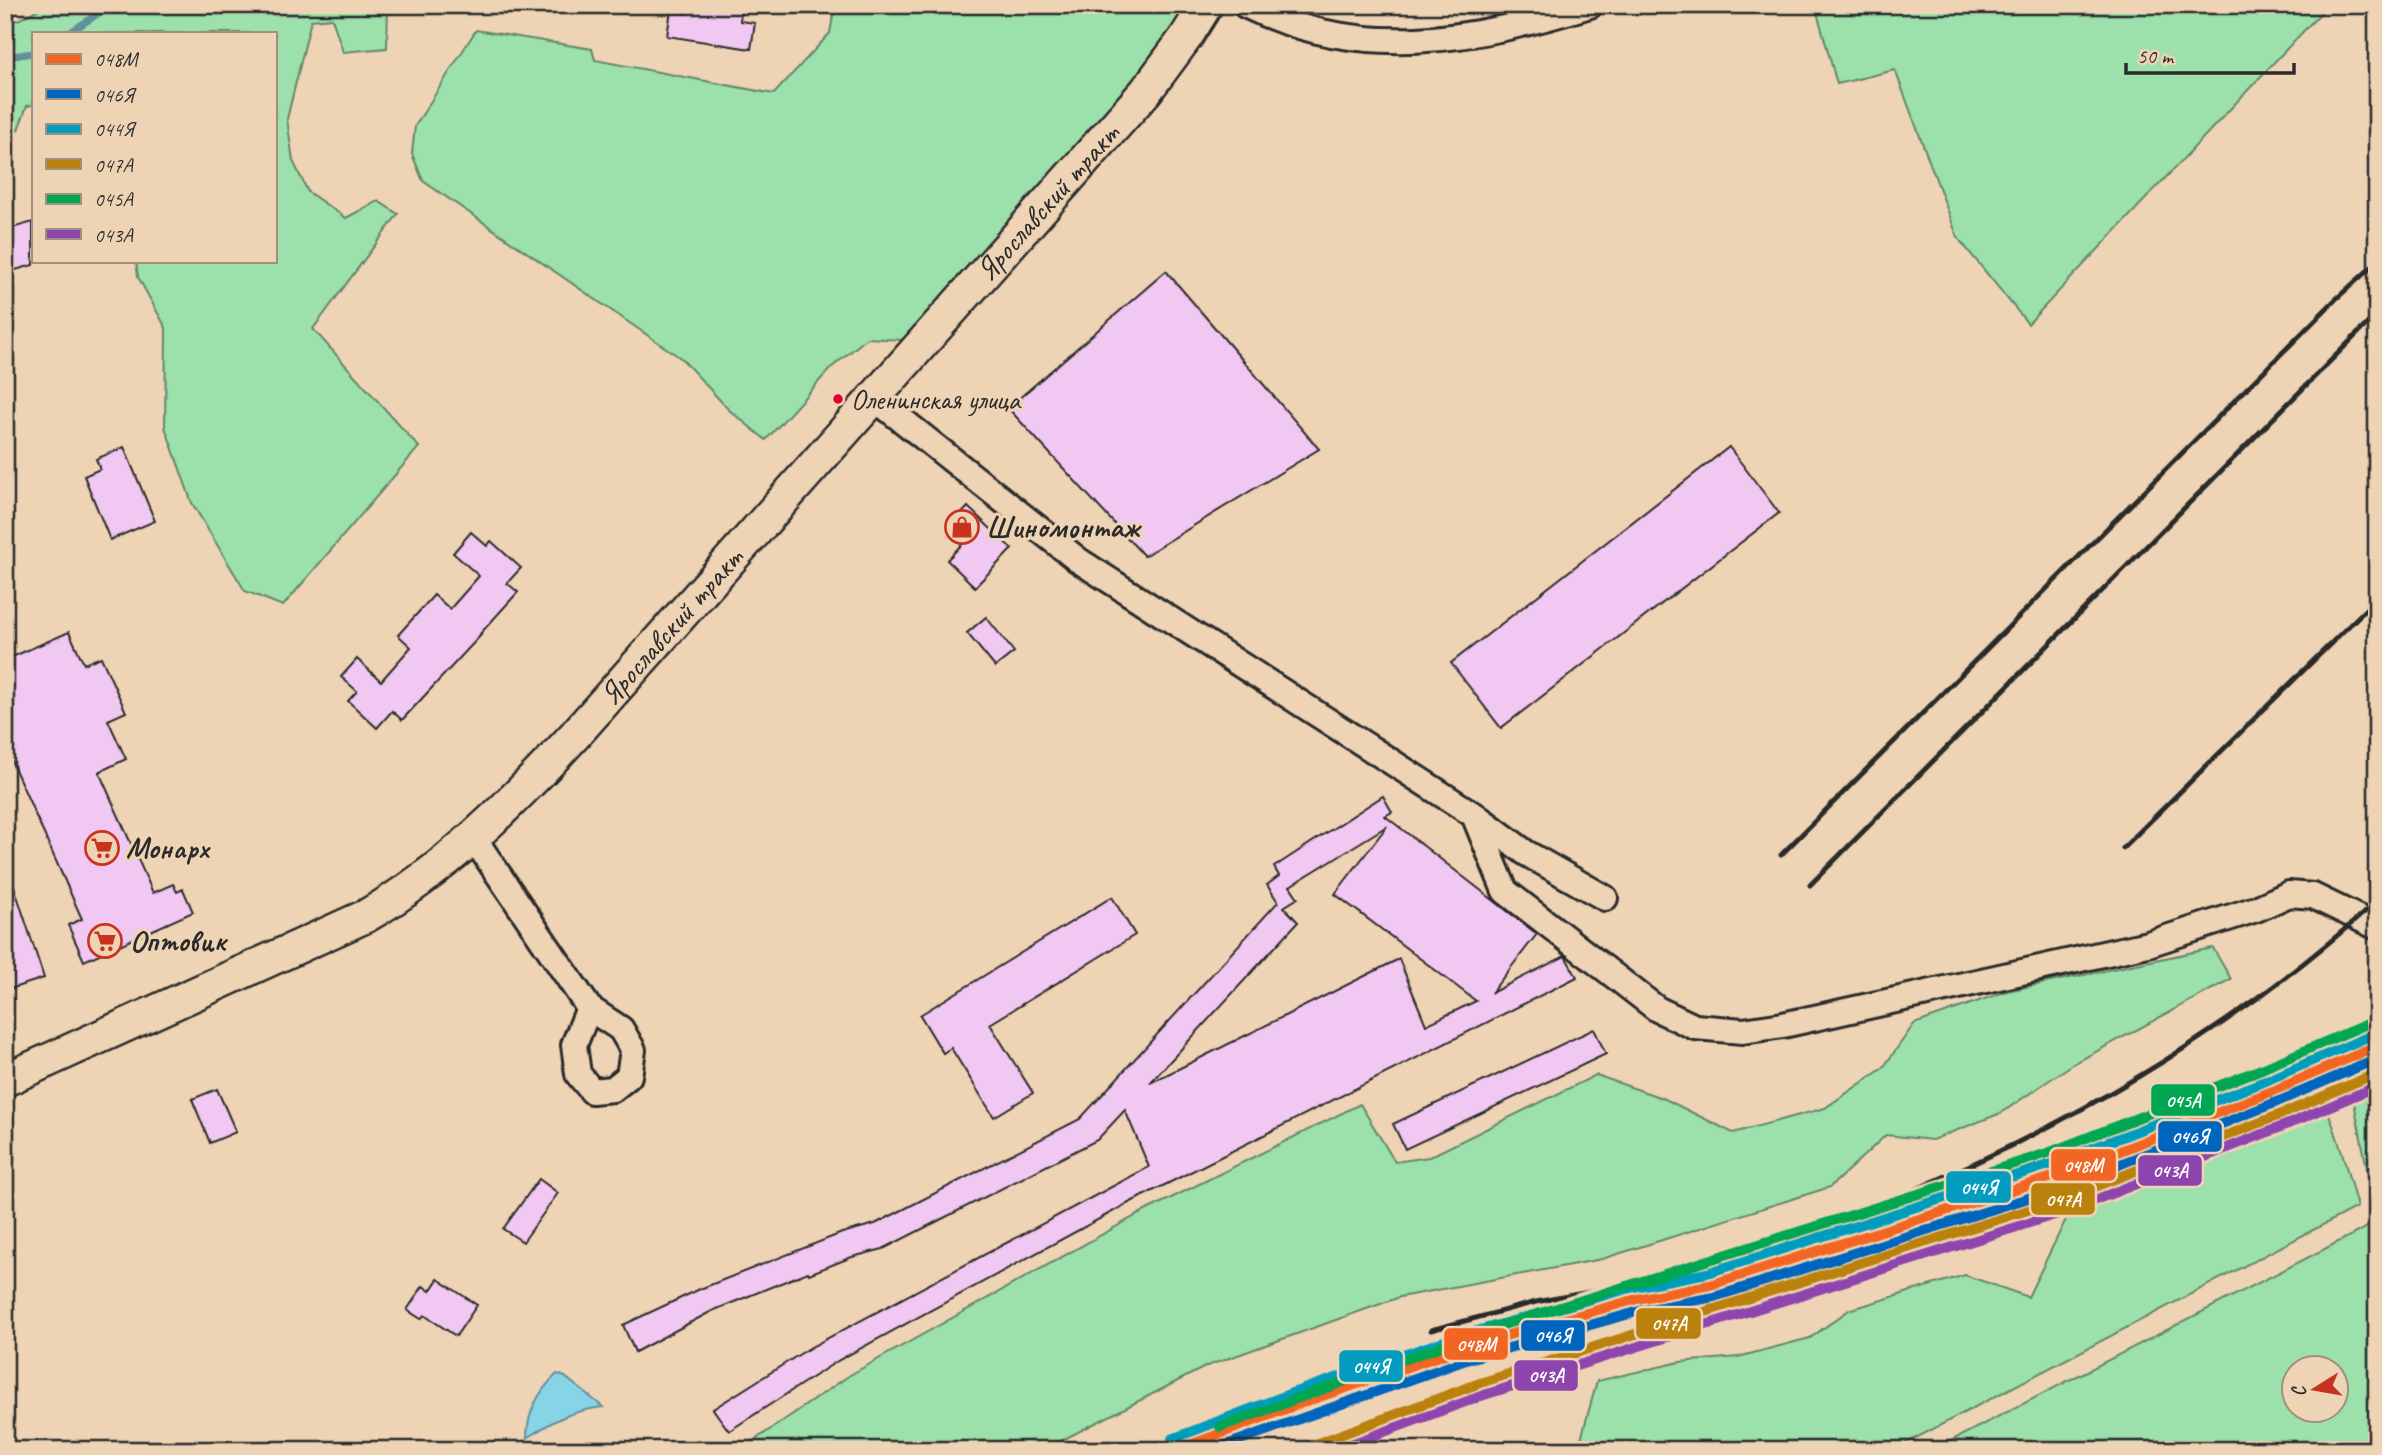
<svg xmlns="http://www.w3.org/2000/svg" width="2382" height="1455" viewBox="0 0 2382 1455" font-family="Caveat,sans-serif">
	<rect width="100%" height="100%" fill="#eed4b5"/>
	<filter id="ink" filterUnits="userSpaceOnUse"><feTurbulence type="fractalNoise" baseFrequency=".0143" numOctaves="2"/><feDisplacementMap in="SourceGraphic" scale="14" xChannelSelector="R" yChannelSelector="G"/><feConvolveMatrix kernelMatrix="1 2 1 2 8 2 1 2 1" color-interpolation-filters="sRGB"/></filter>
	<g filter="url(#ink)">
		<g fill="#9ce0ab" stroke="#64866b" stroke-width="2" fill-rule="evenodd">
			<path d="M46,5h342l-1,43 -44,4 -11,-34 -21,2 -24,99 6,42 15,31 38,26 32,-17 20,13 -85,115 106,118 -136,159 -38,-15 -53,-88 -27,-76 1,-99 -28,-51 -2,-16h139v-228h-242v72l-6,1 -9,24 -13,3v-111l13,-2z"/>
			<path d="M835,5h350l-6,15 -46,61 -230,259 -36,-2 -36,30 -65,72 -37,-30 -47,-51 -259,-178 -11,-27 3,-28 61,-96 116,19 3,11 179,34 56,-61z"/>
			<path d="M1815,5h513l-300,319 -70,-86 -63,-168 -58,14z"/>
			<path d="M2213,948l18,31 -158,85 -72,49 -69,27 -46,-5 -56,52 -228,72 -202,38 -193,69 -164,84h-303l110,-75 289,-161 221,-110 35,58 34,-5 167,-82 69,24 68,34 92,-25 58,-40 31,-44 93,-33z"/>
			<path d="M2377,1076v144l-26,-133z"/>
			<path d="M2325,1102l17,50 15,55 -464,243h-315l19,-69 83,-19 58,-5 72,-19 39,-28 116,-35 63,22 43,-88z"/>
			<path d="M2377,1222v228h-444zM2294,1368h42v42h-42z"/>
		</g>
		<path fill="#88d4e7" stroke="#63909c" stroke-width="2" d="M557,1374l8,3 38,30c-33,4 -49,13 -76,31 0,-25 12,-47 30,-64z"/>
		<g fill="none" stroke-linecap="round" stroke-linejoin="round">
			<g stroke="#63909c" stroke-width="7">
				<path d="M69,33l42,-28"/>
				<path d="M5,57l28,-4"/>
			</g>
		</g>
		<g fill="#f0c8f1" stroke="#2b2b2b" stroke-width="2" fill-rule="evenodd">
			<path d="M686,5h56l-2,16 15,2 -4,26 -84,-13 4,-26 14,3z"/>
			<path d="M33,222v43l-28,8v-43z"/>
			<path d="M1166,271l153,178 -175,107 -136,-148z"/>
			<path d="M124,447l31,74 -45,19 -26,-64 16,-7 -4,-10z"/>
			<path d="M1729,447l50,66 -278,215 -50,-65z"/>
			<path d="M968,507l44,42 -37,38 -28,-27 20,-21 -16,-14z"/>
			<path d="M471,532l16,14 4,-5 30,27 -14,15 11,9 -38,42 1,1 -79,85 -10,-9 -15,17 -29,-27 9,-10 -16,-14 16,-18 24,22 30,-34 -13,-12 36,-40 16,14 29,-33 -26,-23z"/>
			<path d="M986,617l28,35 -19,15 -28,-34z"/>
			<path d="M69,632l15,32 17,-7 25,55 -18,8 18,39 -27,13 54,121 20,-9 4,8 6,-3 10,23 -109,49 -16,-36 14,-6 -77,-172v-87z"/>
			<path d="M1383,796l9,16 -7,4 152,118 -46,59 74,-37 12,21 -452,228 -286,155 -110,71 -16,-22 98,-62 338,-180 -24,-57 -28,30 -214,109 -31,8 -43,17 -1,-2 -96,39 -77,41 -12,-27 77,-36 142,-56 33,-9 205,-105 198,-217 -11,-17 12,-9 -5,-9zM1387,826l-52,68 141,107 -50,24 -27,-66 -249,124 148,-161 -14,-15 14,-9 -8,-12z"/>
			<path d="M5,871h4l35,107 -34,11 -5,-16z"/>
			<path d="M1112,897l23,38 -145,89 43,69 -39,24 -43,-69 -8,5 -23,-38z"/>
			<path d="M1594,1029l12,25 -201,95 -12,-25z"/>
			<path d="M217,1089l19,43 -26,11 -18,-44z"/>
			<path d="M539,1179l19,14 -35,49 -20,-13z"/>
			<path d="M438,1279l39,26 -21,31 -32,-21 -3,4 -14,-9 16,-24 7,5z"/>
		</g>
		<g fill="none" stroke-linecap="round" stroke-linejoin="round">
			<g stroke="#2b2b2b" stroke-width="30">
				<g id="minor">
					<path d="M1245,5c116,57 228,36 345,0"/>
					<path d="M873,397l205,163 396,255 31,76 152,118 38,18 48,4 40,-6 365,-81 108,-35 33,-15 24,2 64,31"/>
					<path d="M1475,815l51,38 79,45"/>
					<path d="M473,837l116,171 32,21 12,21 -4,26 -16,13 -21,2 -14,-17 -4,-29 15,-37"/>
				</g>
			</g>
			<g stroke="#2b2b2b" stroke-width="37">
				<g id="tertiary">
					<path id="s1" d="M5,1080l361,-164c80,-46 146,-113 208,-180l572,-645 40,-54 20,-32"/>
				</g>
			</g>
			<use href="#minor" stroke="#eed4b5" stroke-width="24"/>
			<use href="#tertiary" stroke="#eed4b5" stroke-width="32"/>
			<g stroke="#2b2b2b" stroke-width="5">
				<path d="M2123,848l254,-250"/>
				<path d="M1781,855l555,-556 41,-37"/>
				<path d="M1810,885l567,-571"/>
				<path d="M1431,1330l105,-28 95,-18"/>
				<path d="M1462,1348c114,-38 228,-75 341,-116 33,-12 67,-23 99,-37 173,-72 336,-168 475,-294"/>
			</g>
			<g stroke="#eed4b5" stroke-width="16">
				<path id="rail-1" d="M1177,1450l119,-45 166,-57 175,-49 73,-14 346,-109 217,-85 104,-45"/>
			</g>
			<g stroke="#eed4b5" stroke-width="16">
				<path id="rail-2" d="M1212,1450l254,-90 174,-49 74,-14 346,-109 217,-86 100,-43"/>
			</g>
			<g stroke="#eed4b5" stroke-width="16">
				<path id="rail-3" d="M1172,1439l120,-46 167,-57 175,-49 73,-14 345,-109 216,-84 104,-45"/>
			</g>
			<g stroke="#eed4b5" stroke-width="16">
				<path id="rail-4" d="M1299,1450l181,-67 583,-184 219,-85 95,-41"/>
			</g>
			<g stroke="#eed4b5" stroke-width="16">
				<path id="rail-5" d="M1220,1427l245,-90 583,-184 216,-85 103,-44"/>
			</g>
			<g stroke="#eed4b5" stroke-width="16">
				<path id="rail-6" d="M1335,1450l149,-55 583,-184 219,-86 91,-39"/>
			</g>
			<use href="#rail-1" stroke="#f26522" stroke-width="10"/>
			<use href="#rail-2" stroke="#0065bd" stroke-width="10"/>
			<use href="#rail-3" stroke="#049cbe" stroke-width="10"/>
			<use href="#rail-4" stroke="#ba810d" stroke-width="10"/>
			<use href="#rail-5" stroke="#00a651" stroke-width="10"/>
			<use href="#rail-6" stroke="#8e44ad" stroke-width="10"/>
		</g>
	</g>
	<defs>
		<g id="shop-ring" transform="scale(1.75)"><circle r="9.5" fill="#eed4b5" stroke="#c8321e" stroke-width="1.5"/><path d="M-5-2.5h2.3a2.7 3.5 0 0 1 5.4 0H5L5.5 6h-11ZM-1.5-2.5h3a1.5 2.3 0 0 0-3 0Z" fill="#c8321e"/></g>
		<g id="supermarket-ring" transform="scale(1.75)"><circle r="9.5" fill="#eed4b5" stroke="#c8321e" stroke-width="1.5"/><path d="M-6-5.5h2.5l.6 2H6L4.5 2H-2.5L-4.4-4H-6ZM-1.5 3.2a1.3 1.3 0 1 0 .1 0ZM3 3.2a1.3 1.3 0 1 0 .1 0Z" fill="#c8321e"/></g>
	</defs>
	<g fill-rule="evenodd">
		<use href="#shop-ring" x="962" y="527"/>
		<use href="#supermarket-ring" x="102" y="848"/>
		<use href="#supermarket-ring" x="105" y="941"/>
	</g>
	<circle fill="#e4002b" stroke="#eed4b5" stroke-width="2.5" cx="838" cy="399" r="6"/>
	<g text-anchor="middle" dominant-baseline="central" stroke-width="6" stroke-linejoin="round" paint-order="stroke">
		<g font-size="28" fill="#2b2b2b" stroke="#eed4b5" text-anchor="start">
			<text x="851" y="399">Оленинская улица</text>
		</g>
		<g font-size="30" fill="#2b2b2b" stroke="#eed4b5">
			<text stroke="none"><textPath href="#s1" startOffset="1386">Ярославский тракт</textPath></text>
			<text stroke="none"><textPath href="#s1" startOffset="819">Ярославский тракт</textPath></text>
		</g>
		<g font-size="30" font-weight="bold" fill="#2b2b2b" stroke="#eed4b5" text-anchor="start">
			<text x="986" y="527">Шиномонтаж</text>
			<text x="126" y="848">Монарх</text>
			<text x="130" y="941">Оптовик</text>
		</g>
	</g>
	<g stroke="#eed4b5" stroke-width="2.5">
		<rect x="2150" y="1083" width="66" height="34" rx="7" fill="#00a651"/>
		<rect x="2157" y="1120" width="66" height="33" rx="7" fill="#0065bd"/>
		<rect x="2050" y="1148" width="67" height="34" rx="7" fill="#f26522"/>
		<rect x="2137" y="1154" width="66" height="33" rx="7" fill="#8e44ad"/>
		<rect x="1945" y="1170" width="67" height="34" rx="7" fill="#049cbe"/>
		<rect x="2030" y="1182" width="66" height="34" rx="7" fill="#ba810d"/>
		<rect x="1635" y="1307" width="67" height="33" rx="7" fill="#ba810d"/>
		<rect x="1520" y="1319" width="66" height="33" rx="7" fill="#0065bd"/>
		<rect x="1443" y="1327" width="66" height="34" rx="7" fill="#f26522"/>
		<rect x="1338" y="1349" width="66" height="34" rx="7" fill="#049cbe"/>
		<rect x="1513" y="1359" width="66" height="33" rx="7" fill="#8e44ad"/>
	</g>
	<g font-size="19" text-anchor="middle" font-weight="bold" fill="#fff">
		<text x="2183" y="1107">045А</text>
		<text x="2190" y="1143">046Я</text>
		<text x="2083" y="1172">048М</text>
		<text x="2170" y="1177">043А</text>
		<text x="1979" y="1194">044Я</text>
		<text x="2063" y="1206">047А</text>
		<text x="1669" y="1330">047А</text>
		<text x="1553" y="1342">046Я</text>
		<text x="1476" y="1351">048М</text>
		<text x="1371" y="1373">044Я</text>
		<text x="1546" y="1382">043А</text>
	</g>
	<rect width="2382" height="1455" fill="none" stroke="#eed4b5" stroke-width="28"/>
	<rect x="14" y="14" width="2354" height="1427" fill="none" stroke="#2b2b2b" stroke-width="2.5" filter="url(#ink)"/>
	<rect x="32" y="32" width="245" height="231" fill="#eed4b5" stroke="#a0907e" stroke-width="2"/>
	<rect x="46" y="54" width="35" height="10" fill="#f26522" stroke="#a0907e" stroke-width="2"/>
	<text x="94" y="66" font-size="21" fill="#2b2b2b">048М</text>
	<rect x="46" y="89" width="35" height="10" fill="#0065bd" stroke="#a0907e" stroke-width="2"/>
	<text x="94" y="102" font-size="21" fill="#2b2b2b">046Я</text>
	<rect x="46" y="124" width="35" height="10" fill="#049cbe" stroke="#a0907e" stroke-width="2"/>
	<text x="94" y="136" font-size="21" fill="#2b2b2b">044Я</text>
	<rect x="46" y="159" width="35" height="10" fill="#ba810d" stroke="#a0907e" stroke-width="2"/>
	<text x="94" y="172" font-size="21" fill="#2b2b2b">047А</text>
	<rect x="46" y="194" width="35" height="10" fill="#00a651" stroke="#a0907e" stroke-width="2"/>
	<text x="94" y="206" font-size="21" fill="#2b2b2b">045А</text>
	<rect x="46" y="229" width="35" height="10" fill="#8e44ad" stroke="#a0907e" stroke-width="2"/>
	<text x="94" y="242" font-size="21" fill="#2b2b2b">043А</text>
	<g transform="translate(2315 1389) rotate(259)"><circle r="33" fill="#eed4b5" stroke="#a0907e" stroke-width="2"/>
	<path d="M0-5L12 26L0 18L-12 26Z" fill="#c8321e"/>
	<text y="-10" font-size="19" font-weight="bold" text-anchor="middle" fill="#2b2b2b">С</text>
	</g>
	<path d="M2126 63v10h168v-10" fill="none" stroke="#2b2b2b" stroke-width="3.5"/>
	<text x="2137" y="63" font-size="21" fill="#2b2b2b" stroke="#eed4b5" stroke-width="5" paint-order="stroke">50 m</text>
</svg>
